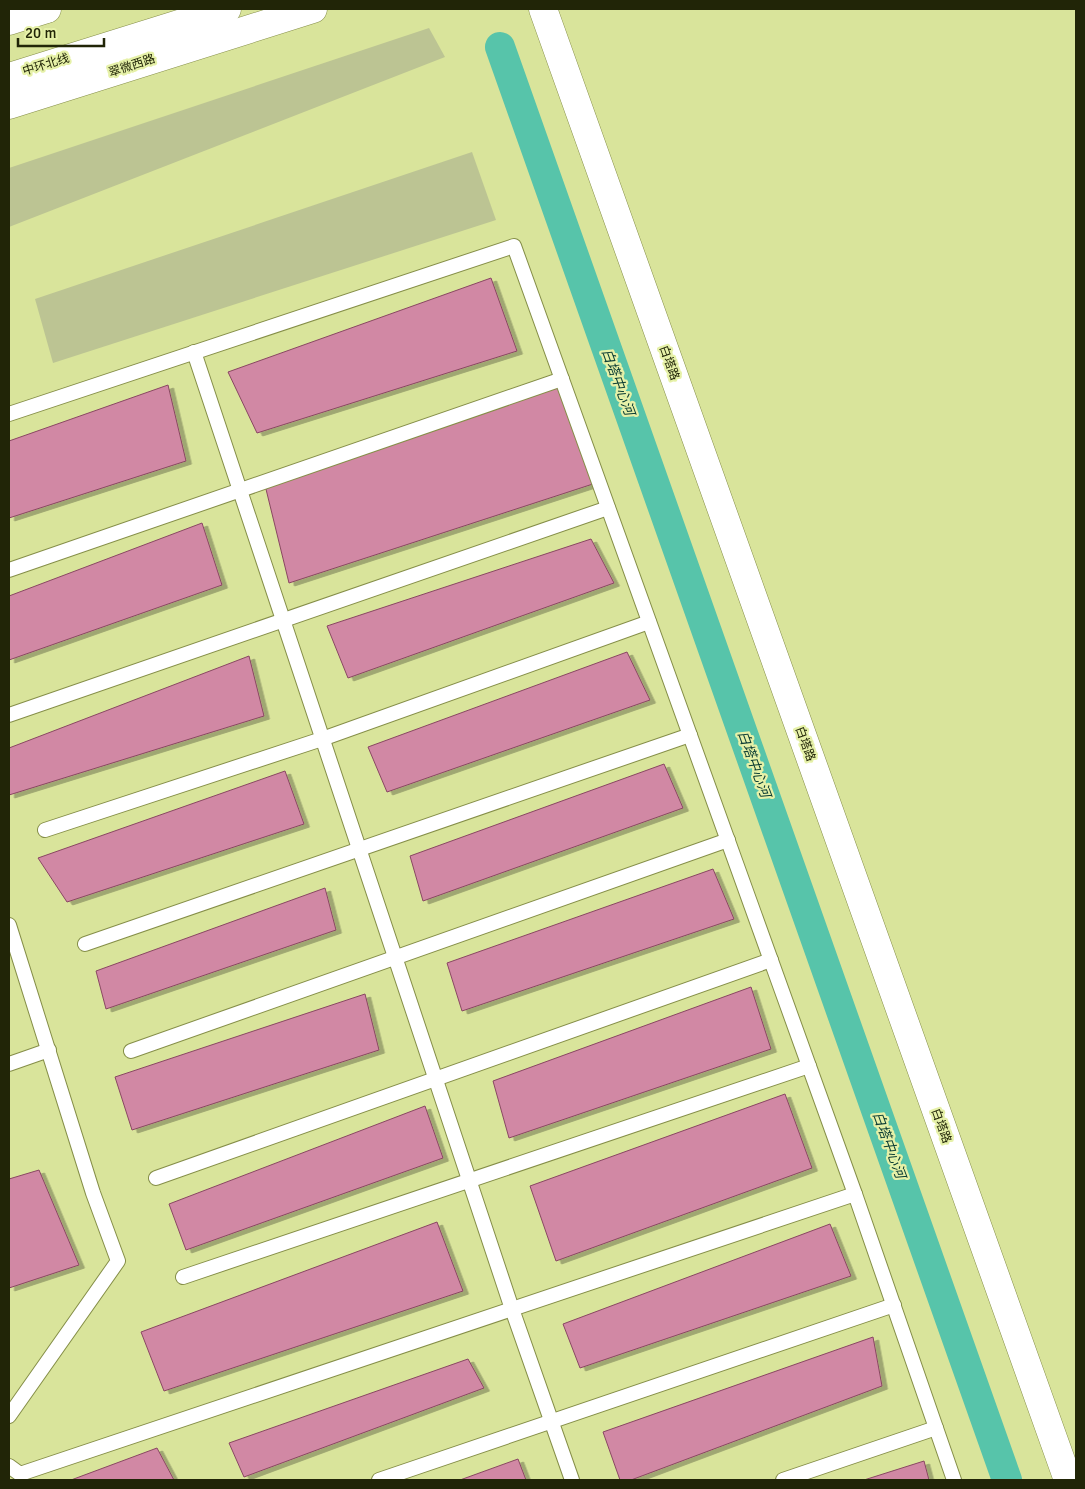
<svg xmlns="http://www.w3.org/2000/svg" width="1085" height="1489" viewBox="0 0 1085 1489" font-family="Signika,'Noto Sans SC',sans-serif">
	<defs>
		<filter id="shadow"><feDropShadow dx="5.5" dy="3" stdDeviation="0" flood-color="#0004"/></filter>
	</defs>
	<rect width="100%" height="100%" fill="#d9e49b"/>
	<g fill="#bcc493">
		<path d="M429,28l16,29 -436,170v-59z"/>
		<path d="M472,152l24,68 -443,143 -18,-64z"/>
	</g>
	<g fill="none" stroke-linecap="round" stroke-linejoin="round">
		<path stroke="#57c4aa" stroke-width="30" d="M500,47l507,1433"/>
	</g>
	<g fill="#d188a4" stroke="#894762" filter="url(#shadow)">
		<path d="M491,278l26,73 -260,82 -29,-61z"/>
		<path d="M562,379l37,103 -310,101 -25,-102z"/>
		<path d="M168,385l18,76 -177,57v-77z"/>
		<path d="M202,523l20,62 -213,75v-64z"/>
		<path d="M591,539l23,44 -266,95 -21,-52z"/>
		<path d="M627,652l23,48 -263,92 -19,-45z"/>
		<path d="M249,656l15,60 -255,79v-47z"/>
		<path d="M664,764l19,44 -260,93 -13,-45z"/>
		<path d="M285,771l19,53 -237,78 -29,-44z"/>
		<path d="M713,869l21,50 -272,92 -15,-48z"/>
		<path d="M325,888l11,42 -230,79 -10,-38z"/>
		<path d="M751,987l20,62 -262,89 -16,-57z"/>
		<path d="M365,994l14,56 -247,80 -17,-53z"/>
		<path d="M785,1094l27,74 -256,93 -26,-75z"/>
		<path d="M425,1106l18,52 -257,92 -17,-46z"/>
		<path d="M39,1170l40,95 -70,23v-109z"/>
		<path d="M437,1222l26,69 -299,100 -23,-59z"/>
		<path d="M830,1224l21,52 -271,92 -17,-44z"/>
		<path d="M873,1337l9,49 -251,94h-11l-17,-48z"/>
		<path d="M468,1359l16,29 -240,89 -15,-34z"/>
		<path d="M157,1448l17,32h-103z"/>
		<path d="M518,1459l8,21h-66z"/>
		<path d="M924,1461l5,19h-65z"/>
	</g>
	<g fill="none" stroke-linecap="round" stroke-linejoin="round">
		<g stroke="#858e48" stroke-width="16">
			<g id="service">
				<path d="M194,352l318,957 60,171"/>
				<path d="M9,414l505,-168 341,948"/>
				<path d="M9,570l553,-191"/>
				<path d="M9,715l599,-207"/>
				<path d="M45,830l277,-91 327,-117"/>
				<path d="M9,925l84,268 25,68 -109,155"/>
				<path d="M85,944l605,-209"/>
				<path d="M131,1051l597,-211"/>
				<path d="M9,1064l40,-14"/>
				<path d="M156,1178l615,-218"/>
				<path d="M183,1277l626,-211"/>
				<path d="M9,1466l11,8 835,-280 99,286"/>
				<path d="M379,1480l515,-175"/>
				<path d="M783,1480l153,-52"/>
			</g>
		</g>
		<g stroke="#858e48" stroke-width="29">
			<path id="minor" d="M543,9l525,1471"/>
		</g>
		<g stroke="#858e48" stroke-width="29">
			<path id="primary" d="M9,105l304,-96"/>
		</g>
		<g stroke="#858e48" stroke-width="29">
			<g id="trunk">
				<path d="M9,21l38,-12"/>
				<path d="M9,77l218,-68"/>
			</g>
		</g>
		<use href="#service" stroke="#fff" stroke-width="14"/>
		<use href="#minor" stroke="#fff" stroke-width="28"/>
		<use href="#primary" stroke="#fff" stroke-width="28"/>
		<use href="#trunk" stroke="#fff" stroke-width="28"/>
	</g>
	<g text-anchor="middle" dominant-baseline="central" stroke-width="4.5" stroke-linejoin="round" paint-order="stroke">
		<g font-size="12" fill="#212507" stroke="#e6f1a8">
			<text transform="translate(46 65) rotate(-17)">中环北线</text>
			<text transform="translate(132 66) rotate(-18)">翠微西路</text>
			<text transform="translate(669 363) rotate(70)">白塔路</text>
			<text transform="translate(805 744) rotate(70)">白塔路</text>
			<text transform="translate(941 1126) rotate(70)">白塔路</text>
		</g>
		<g font-size="14" font-style="italic" fill="#0f4036" stroke="#e6f1a8">
			<text transform="translate(618 382) rotate(70)">白塔中心河</text>
			<text transform="translate(754 764) rotate(70)">白塔中心河</text>
			<text transform="translate(889 1145) rotate(70)">白塔中心河</text>
		</g>
	</g>
	<rect width="1085" height="1489" fill="none" stroke="#212507" stroke-width="20"/>
	<path d="M18 38v8h86v-8" fill="none" stroke="#212507" stroke-width="2.5"/>
	<text x="25" y="38" font-size="15" fill="#212507" stroke="#e6f1a8" stroke-width="4" paint-order="stroke">20 m</text>
</svg>
